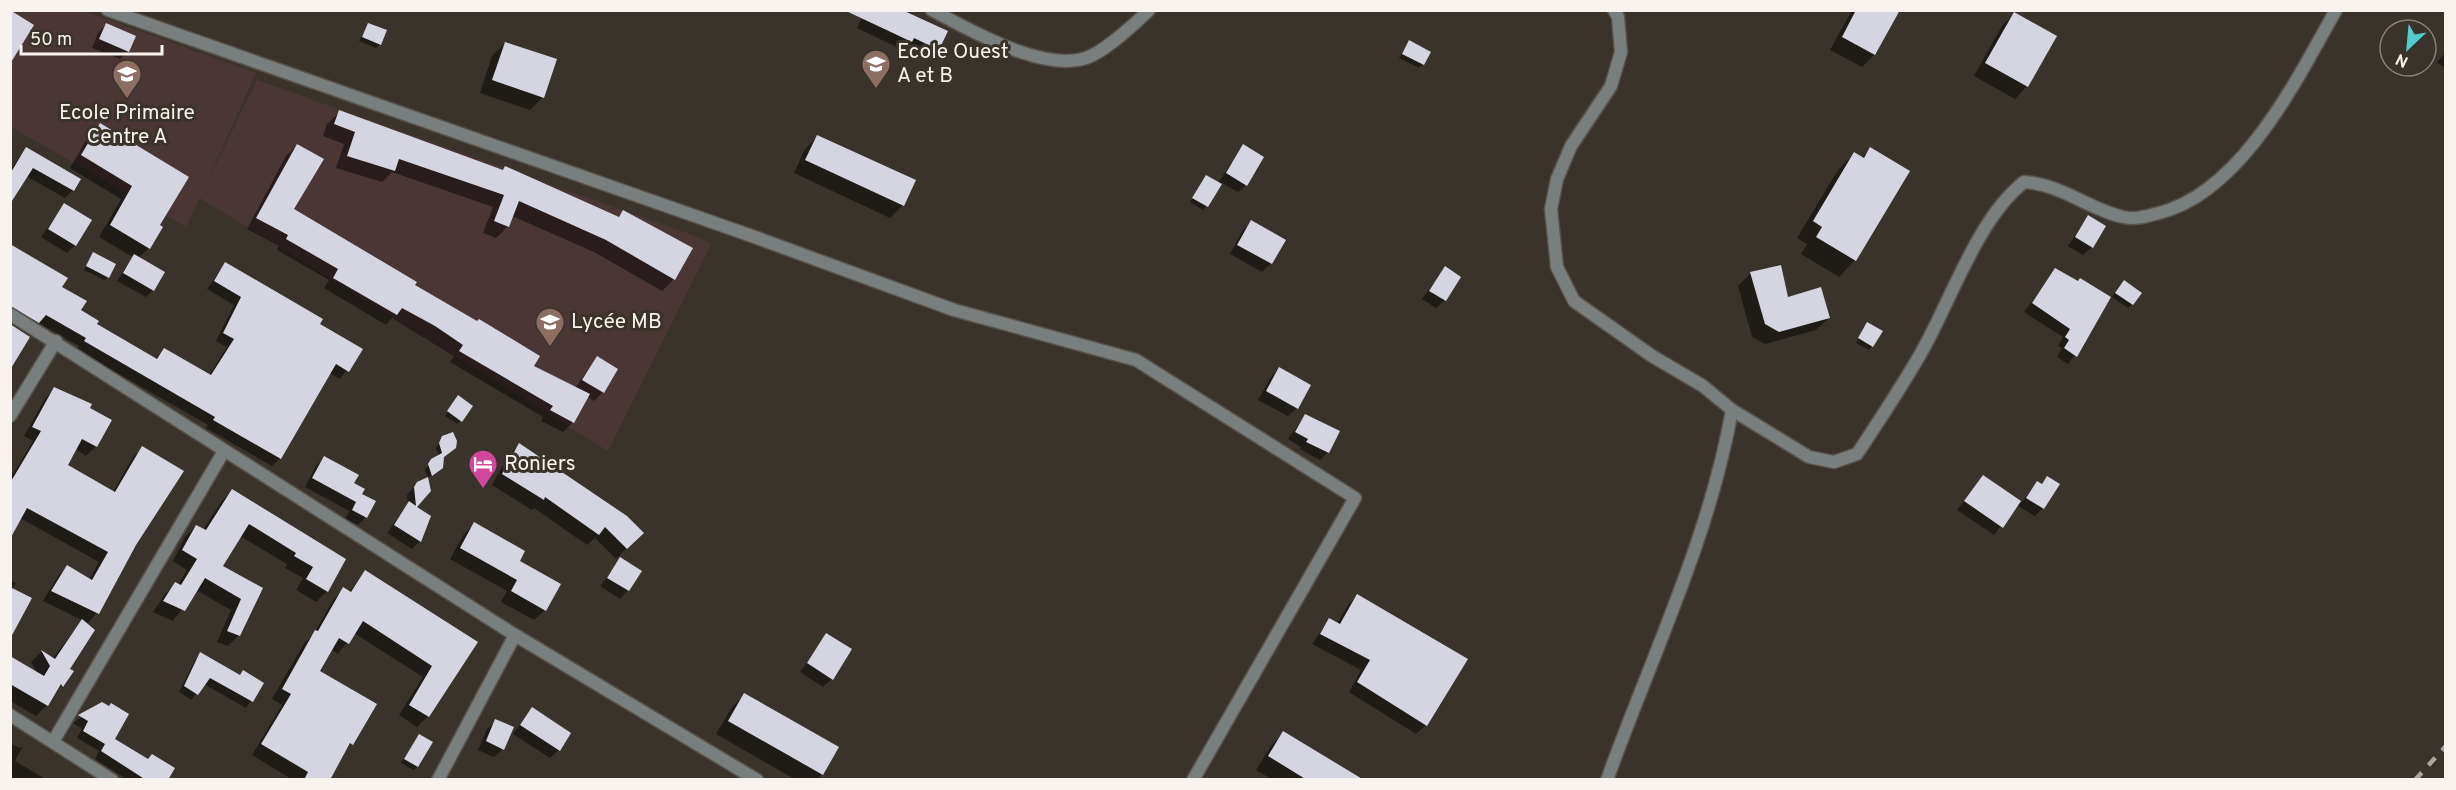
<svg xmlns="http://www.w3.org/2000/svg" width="2456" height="790" viewBox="0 0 2456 790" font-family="Overpass,sans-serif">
	<rect width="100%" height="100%" fill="#3a332b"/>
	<path fill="#4b3636" d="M11,11h73l172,62 -53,118 54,-111 441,157 13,7 -103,207 -408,-253 -14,29 -175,-100z"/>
	<g fill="#0007">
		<path d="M865,10l73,39 -9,8 -23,-11 -3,4 -46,-22z"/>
		<path d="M1852,10h46l-24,45 -12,12 -32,-17z"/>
		<path d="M2015,13l12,73 -12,13 -41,-23 28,-50z"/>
		<path d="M106,25l22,26 -8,8 -28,-11 6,-15z"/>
		<path d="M369,25l11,19 -4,4 -17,-7z"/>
		<path d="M1409,42l14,22 -4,4 -20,-10z"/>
		<path d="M505,43l38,54 -13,13 -50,-17 12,-37z"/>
		<path d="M2446,52v17l-9,-7z"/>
		<path d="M340,112l278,105 5,-5 51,67 -12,12 -68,-39 -82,-36 -4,10 -12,12 -13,-5 10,-26 -101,-35 -10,10 -46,-14 8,-24 -21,-8 4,-12z"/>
		<path d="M100,125l58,100 -9,23 -11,10 15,32 -7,7 -29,-16 16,-24 -34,-20 22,-38 -51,-31 18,-31z"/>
		<path d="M818,136l85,69 -13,13 -96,-45 11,-24z"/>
		<path d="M297,145l-5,64 121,77 119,81 43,21 22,-30 19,12 -14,23 -8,8 -7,-5 -14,26 -10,10 -22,-11 2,-4 -93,-55 4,-6 -62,-38 -6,7 -62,-37 5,-8 -52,-30 2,-4 -32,-17 39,-73z"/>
		<path d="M1243,146l3,39 -8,7 -16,-9 -19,27 -13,-8 13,-22 15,3z"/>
		<path d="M26,149l47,41 -8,8 -39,-22 -16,26v-32z"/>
		<path d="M1871,149l-16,111 -16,17 -38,-23 6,-10 -10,-6 41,-68 16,-16 7,4z"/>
		<path d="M64,205l11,40 -8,8 -26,-16z"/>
		<path d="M2088,217l4,30 -9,8 -15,-9z"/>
		<path d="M1252,222l32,18 -14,24 -8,8 -32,-18 13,-24z"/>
		<path d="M10,246l50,42 35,37 60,34 9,-10 45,26 18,-28 -11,-6 18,-36 -27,-16 18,-25 136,86 -21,29 -11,-6 -49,85 -8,8 -66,-38 2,-3 -131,-75 2,-4 -42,-24 -7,8 -20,-13z"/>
		<path d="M94,254l14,23 -4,3 -20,-10z"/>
		<path d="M1445,268v32l-9,8 -14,-9z"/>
		<path d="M2056,270l35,63 -23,31 -11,-7 5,-9 -4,-2 5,-9 -39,-25z"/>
		<path d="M1751,273l36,26 42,19 -13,12 -51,14 -13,-7 -14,-51z"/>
		<path d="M2120,286l12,18 -4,4 -16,-11z"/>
		<path d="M1864,328l8,18 -3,4 -13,-7z"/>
		<path d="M1280,368l17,40 -9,8 -30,-16 13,-23z"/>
		<path d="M54,389l34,20 8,37 -10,10 -11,-7 -9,16 47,27 20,-35 10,-9 -8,96 -38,69 -9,10 -45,-22 15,-25 10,-10 21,14 10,-18 -79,-44 -10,18v-57l23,-38 -9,-5 21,-37z"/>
		<path d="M455,401l5,20 -3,3 -12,-8z"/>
		<path d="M1305,416l23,36 -8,8 -20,-11 1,-2 -13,-8z"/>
		<path d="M443,437l-1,20 -5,14 -9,7 -3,-9 14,-13 -3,-8z"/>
		<path d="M519,445l123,88 -26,26 -21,-21 -8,7 -53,-37 -2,2 -40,-25 16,-29z"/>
		<path d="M324,458l36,37 6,22 -8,8 -13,-6 4,-8 -44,-24 11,-21z"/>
		<path d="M1983,477l38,26 16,-20 3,2 7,-7 -4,30 -8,8 -18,-11 -23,30 -37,-25z"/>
		<path d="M418,483l11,7 -15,17 15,9 -9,25 -8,8 -25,-16 21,-29 -1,-9z"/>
		<path d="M232,491l112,68 -17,32 -11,11 -20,-12 7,-12 -18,-10 2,-4 -47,-28 -19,30 40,23 -22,46 -11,11 -11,-4 14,-32 -35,-20 -23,31 -20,-9 12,-18 11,-10 2,1 9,-15 -14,-9 12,-24 11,-11 7,4 18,-28z"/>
		<path d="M475,524l43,37 27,49 -11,10 -33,-18 6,-11 -57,-32 14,-25z"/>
		<path d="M621,559l7,31 -8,9 -20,-13z"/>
		<path d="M365,572l111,70 -48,74 -11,11 -18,-12 24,-38 -69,-44 -16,21 -7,-5 -13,23 57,33 -43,67 -1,5 5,3h-43l-41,-25 30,-50 -10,-6 33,-57 8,-7 20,-35 11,-11 5,3z"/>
		<path d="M10,580l6,3 -4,6 -2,47z"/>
		<path d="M1357,596l69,129 -10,9 -67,-42 12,-22 -49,-26 17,-24 8,4 11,-19z"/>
		<path d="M82,621l-14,48 4,2 -25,34 -11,11 -26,-15v-43l28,16 -7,-12 10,-10 11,7z"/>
		<path d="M827,635l5,44 -9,8 -23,-15z"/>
		<path d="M201,654l37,22 5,-4 19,11 -16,25 -42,-24 -13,16 -12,-8 16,-32z"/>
		<path d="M744,695l78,79 -5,6h-21l-80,-46 16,-27z"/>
		<path d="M102,704l7,4 4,32 53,40h-38l-33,-21 4,-8 -22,-13 5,-9 -9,-6z"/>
		<path d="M532,709l27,41 -9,8 -37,-24z"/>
		<path d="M496,721l7,28 -9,8 -16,-7 9,-21z"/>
		<path d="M1283,733l78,47h-88l-17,-10 15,-24z"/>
		<path d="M419,735l-2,32 -3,3 -13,-7z"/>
		<path d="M10,743l10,5 3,-2 -8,15 32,19h-37z"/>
	</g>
	<g fill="#d4d5e1">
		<path d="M10,10l24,15 -24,39z"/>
		<path d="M844,10h58l46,21 -9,19 -25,-12 -2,4z"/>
		<path d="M1856,10h44l-25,45 -33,-18z"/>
		<path d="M2014,12l43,24 -29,51 -43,-24z"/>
		<path d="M106,23l30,13 -7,16 -30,-13z"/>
		<path d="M368,23l19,7 -6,15 -19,-8z"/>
		<path d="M1409,40l22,12 -7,13 -22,-11z"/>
		<path d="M505,42l52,17 -13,39 -52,-18z"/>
		<path d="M339,110l164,60 2,-4 114,51 4,-7 70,38 -18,32 -69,-40 -87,-39 -10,26 -15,-6 10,-26 -105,-36 -4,12 -48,-15 8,-24 -21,-8z"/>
		<path d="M100,123l89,54 -29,48 3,2 -13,22 -40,-24 22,-39 -51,-31z"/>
		<path d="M817,135l99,45 -12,26 -99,-46z"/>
		<path d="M297,144l27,15 -30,50 123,73 -2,3 62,36 2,-2 61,37 -6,10 56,28 -16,29 -24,-13 3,-4 -94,-55 4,-6 -28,-19 -33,-18 -5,7 -64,-37 5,-9 -52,-30 2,-4 -32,-17z"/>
		<path d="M1243,144l21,13 -17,29 -21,-13z"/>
		<path d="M26,147l55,32 -7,12 -41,-23 -23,36v-30z"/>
		<path d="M1870,147l40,24 -54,90 -40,-24 6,-10 -9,-6 41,-69 10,6z"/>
		<path d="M1206,175l16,9 -14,23 -16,-9z"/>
		<path d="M64,203l28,17 -16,26 -28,-17z"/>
		<path d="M2088,215l18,11 -13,22 -18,-11z"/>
		<path d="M1251,220l35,20 -14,24 -35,-19z"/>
		<path d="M10,244l58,34 -6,9 25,14 -6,9 18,11 -2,3 60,35 7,-11 47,27 23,-36 -11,-6 18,-36 -27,-16 11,-19 98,57 -3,5 43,25 -14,23 -13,-8 -55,95 -68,-39 2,-3 -131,-76 2,-3 -40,-23 -7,8 -29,-17z"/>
		<path d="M93,252l23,12 -7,14 -23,-12z"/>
		<path d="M134,254l31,18 -11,19 -31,-18z"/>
		<path d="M1781,265l7,32 33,-10 9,31 -51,14 -14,-8 -15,-52z"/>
		<path d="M1445,266l16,11 -15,24 -17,-10z"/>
		<path d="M2055,268l23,13 2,-3 31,19 -34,60 -13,-9 5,-8 -4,-3 5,-8 -38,-26z"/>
		<path d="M2124,280l18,13 -9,12 -18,-12z"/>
		<path d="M1867,322l16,9 -10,16 -15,-9z"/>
		<path d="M10,324l20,13 -20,33z"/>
		<path d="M597,356l21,13 -14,24 -22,-13z"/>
		<path d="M1279,367l32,18 -13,24 -32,-18z"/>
		<path d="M54,387l38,17 -2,4 22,12 -15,27 -15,-8 -14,26 47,27 27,-46 42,25 -48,74 -37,69 -48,-23 16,-26 25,15 16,-28 -81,-44 -17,31v-56l31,-52 -9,-4z"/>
		<path d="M458,395l15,11 -11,16 -15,-11z"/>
		<path d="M1305,414l35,17 -11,22 -23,-11 2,-3 -13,-7z"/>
		<path d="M453,432l4,9 -1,7 -12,9 -1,11 -11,8 -4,-12 3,-5 11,-6 -3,-10 3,-7z"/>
		<path d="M519,443l108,73 17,17 -17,16 -22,-22 -6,8 -54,-38 -1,3 -42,-26z"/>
		<path d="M324,456l35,19 -5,8 11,6 -3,5 14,7 -9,17 -15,-8 4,-8 -44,-24z"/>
		<path d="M1983,475l38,26 -18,27 -39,-27z"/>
		<path d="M2047,476l13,8 -16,25 -18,-11 11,-17 5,3z"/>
		<path d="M428,477l3,14 -14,16 14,9 -10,26 -27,-17 15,-24 7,5 -2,-19 3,-5z"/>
		<path d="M232,489l114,70 -18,33 -22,-13 7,-12 -19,-11 2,-3 -47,-29 -26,42 40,22 -23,48 -13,-5 14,-32 -36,-21 -20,33 -22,-10 12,-19 6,3 16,-26 -15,-9 14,-25 10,5z"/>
		<path d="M474,522l51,29 -5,10 41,23 -15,27 -35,-20 6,-11 -57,-32z"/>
		<path d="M620,557l22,14 -13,20 -22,-13z"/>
		<path d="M365,570l113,72 -49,75 -20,-12 23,-39 -69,-45 -14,23 -10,-6 -19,33 57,33 -24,41 -3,-2 -20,37h-26l4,-8 -47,-28 30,-50 -9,-5 33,-59 3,1 25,-44 8,5z"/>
		<path d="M10,587l22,11 -22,41z"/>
		<path d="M1357,594l111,65 -41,67 -70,-44 13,-22 -50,-26 9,-16 11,6z"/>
		<path d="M82,619l13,11 -25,39 4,2 -11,16 -2,-3 -13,22 -38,-22v-28l34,20 6,-10 -9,-16 14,9z"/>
		<path d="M826,633l26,16 -19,31 -26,-17z"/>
		<path d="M200,652l40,23 3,-5 21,13 -11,19 -43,-24 -12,17 -14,-9z"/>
		<path d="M744,693l95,54 -16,28 -95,-54z"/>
		<path d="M102,702l7,4 2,-3 18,11 -14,25 33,20 4,-5 23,14 -7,12h-22l-45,-29 4,-7 -22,-13 5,-10 -10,-6z"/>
		<path d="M532,707l39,26 -11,18 -40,-26z"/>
		<path d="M495,719l19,8 -10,23 -18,-9z"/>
		<path d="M1283,731l81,49h-57l-39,-24z"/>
		<path d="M419,734l14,8 -15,25 -14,-8z"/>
	</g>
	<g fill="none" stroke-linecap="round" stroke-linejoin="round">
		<g stroke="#58524a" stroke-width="15">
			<g id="minor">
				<path d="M108,10l641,225 205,75 182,50 219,138 -162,282"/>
				<path d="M932,10c38,20 116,66 159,46 18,-9 43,-31 58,-46"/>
				<path d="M1614,10l4,7 3,35 -10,34 -40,60 -14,33 -6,30 6,58 17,34 78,55 51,30 29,24 77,47 25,5 23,-8c22,-33 44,-66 64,-101 30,-52 56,-134 103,-171 37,2 64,27 99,35 13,3 24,-1 36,-4 83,-21 138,-134 177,-203"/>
				<path d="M10,314l505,321 242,145"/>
				<path d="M10,416l46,-75"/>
				<path d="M10,715l102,65"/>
				<path d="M54,740l170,-289"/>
				<path d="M438,780l77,-145"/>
				<path d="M1607,780c44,-123 102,-240 125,-370"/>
			</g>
		</g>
		<use href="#minor" stroke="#797f7f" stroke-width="12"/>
		<path stroke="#aaa49e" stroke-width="4.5" stroke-dasharray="10 10" stroke-linecap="butt" d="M2415,780l31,-34"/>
	</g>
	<defs>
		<g id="school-pin" transform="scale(1.5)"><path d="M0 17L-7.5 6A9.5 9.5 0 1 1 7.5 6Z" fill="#8d6e63" stroke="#3a332b"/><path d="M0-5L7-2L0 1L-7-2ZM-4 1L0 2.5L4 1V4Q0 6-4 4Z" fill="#fff"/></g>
		<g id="hotel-pin" transform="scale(1.5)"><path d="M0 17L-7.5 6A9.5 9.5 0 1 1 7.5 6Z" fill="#d1479c" stroke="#3a332b"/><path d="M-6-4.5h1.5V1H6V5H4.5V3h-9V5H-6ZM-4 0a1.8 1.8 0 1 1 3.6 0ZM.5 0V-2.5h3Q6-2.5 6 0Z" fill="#fff"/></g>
	</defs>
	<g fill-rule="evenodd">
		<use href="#school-pin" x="876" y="64"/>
		<use href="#school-pin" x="127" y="74"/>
		<use href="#school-pin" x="550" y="322"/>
		<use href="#hotel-pin" x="483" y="464"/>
	</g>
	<g text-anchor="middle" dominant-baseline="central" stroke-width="6" stroke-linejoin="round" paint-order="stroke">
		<g font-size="21" fill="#f8f3ee" stroke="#3a332b" text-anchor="start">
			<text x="897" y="52">Ecole Ouest<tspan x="897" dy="24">A et B</tspan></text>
			<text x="127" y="113" text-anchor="middle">Ecole Primaire<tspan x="127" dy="24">Centre A</tspan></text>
			<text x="571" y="322">Lycée MB</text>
			<text x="504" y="464">Roniers</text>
		</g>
	</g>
	<rect width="2456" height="790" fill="none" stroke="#f8f3ee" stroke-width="24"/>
	<g transform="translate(2408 48) rotate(206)"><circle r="28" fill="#3a332b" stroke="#868079" stroke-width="1.5"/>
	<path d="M0-4.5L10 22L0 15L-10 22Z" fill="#52cdce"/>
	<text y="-9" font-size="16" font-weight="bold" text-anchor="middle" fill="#f8f3ee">N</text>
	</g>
	<path d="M21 45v9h141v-9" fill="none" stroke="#f8f3ee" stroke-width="3"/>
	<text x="30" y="45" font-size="18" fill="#f8f3ee" stroke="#3a332b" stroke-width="4.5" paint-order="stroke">50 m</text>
</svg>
